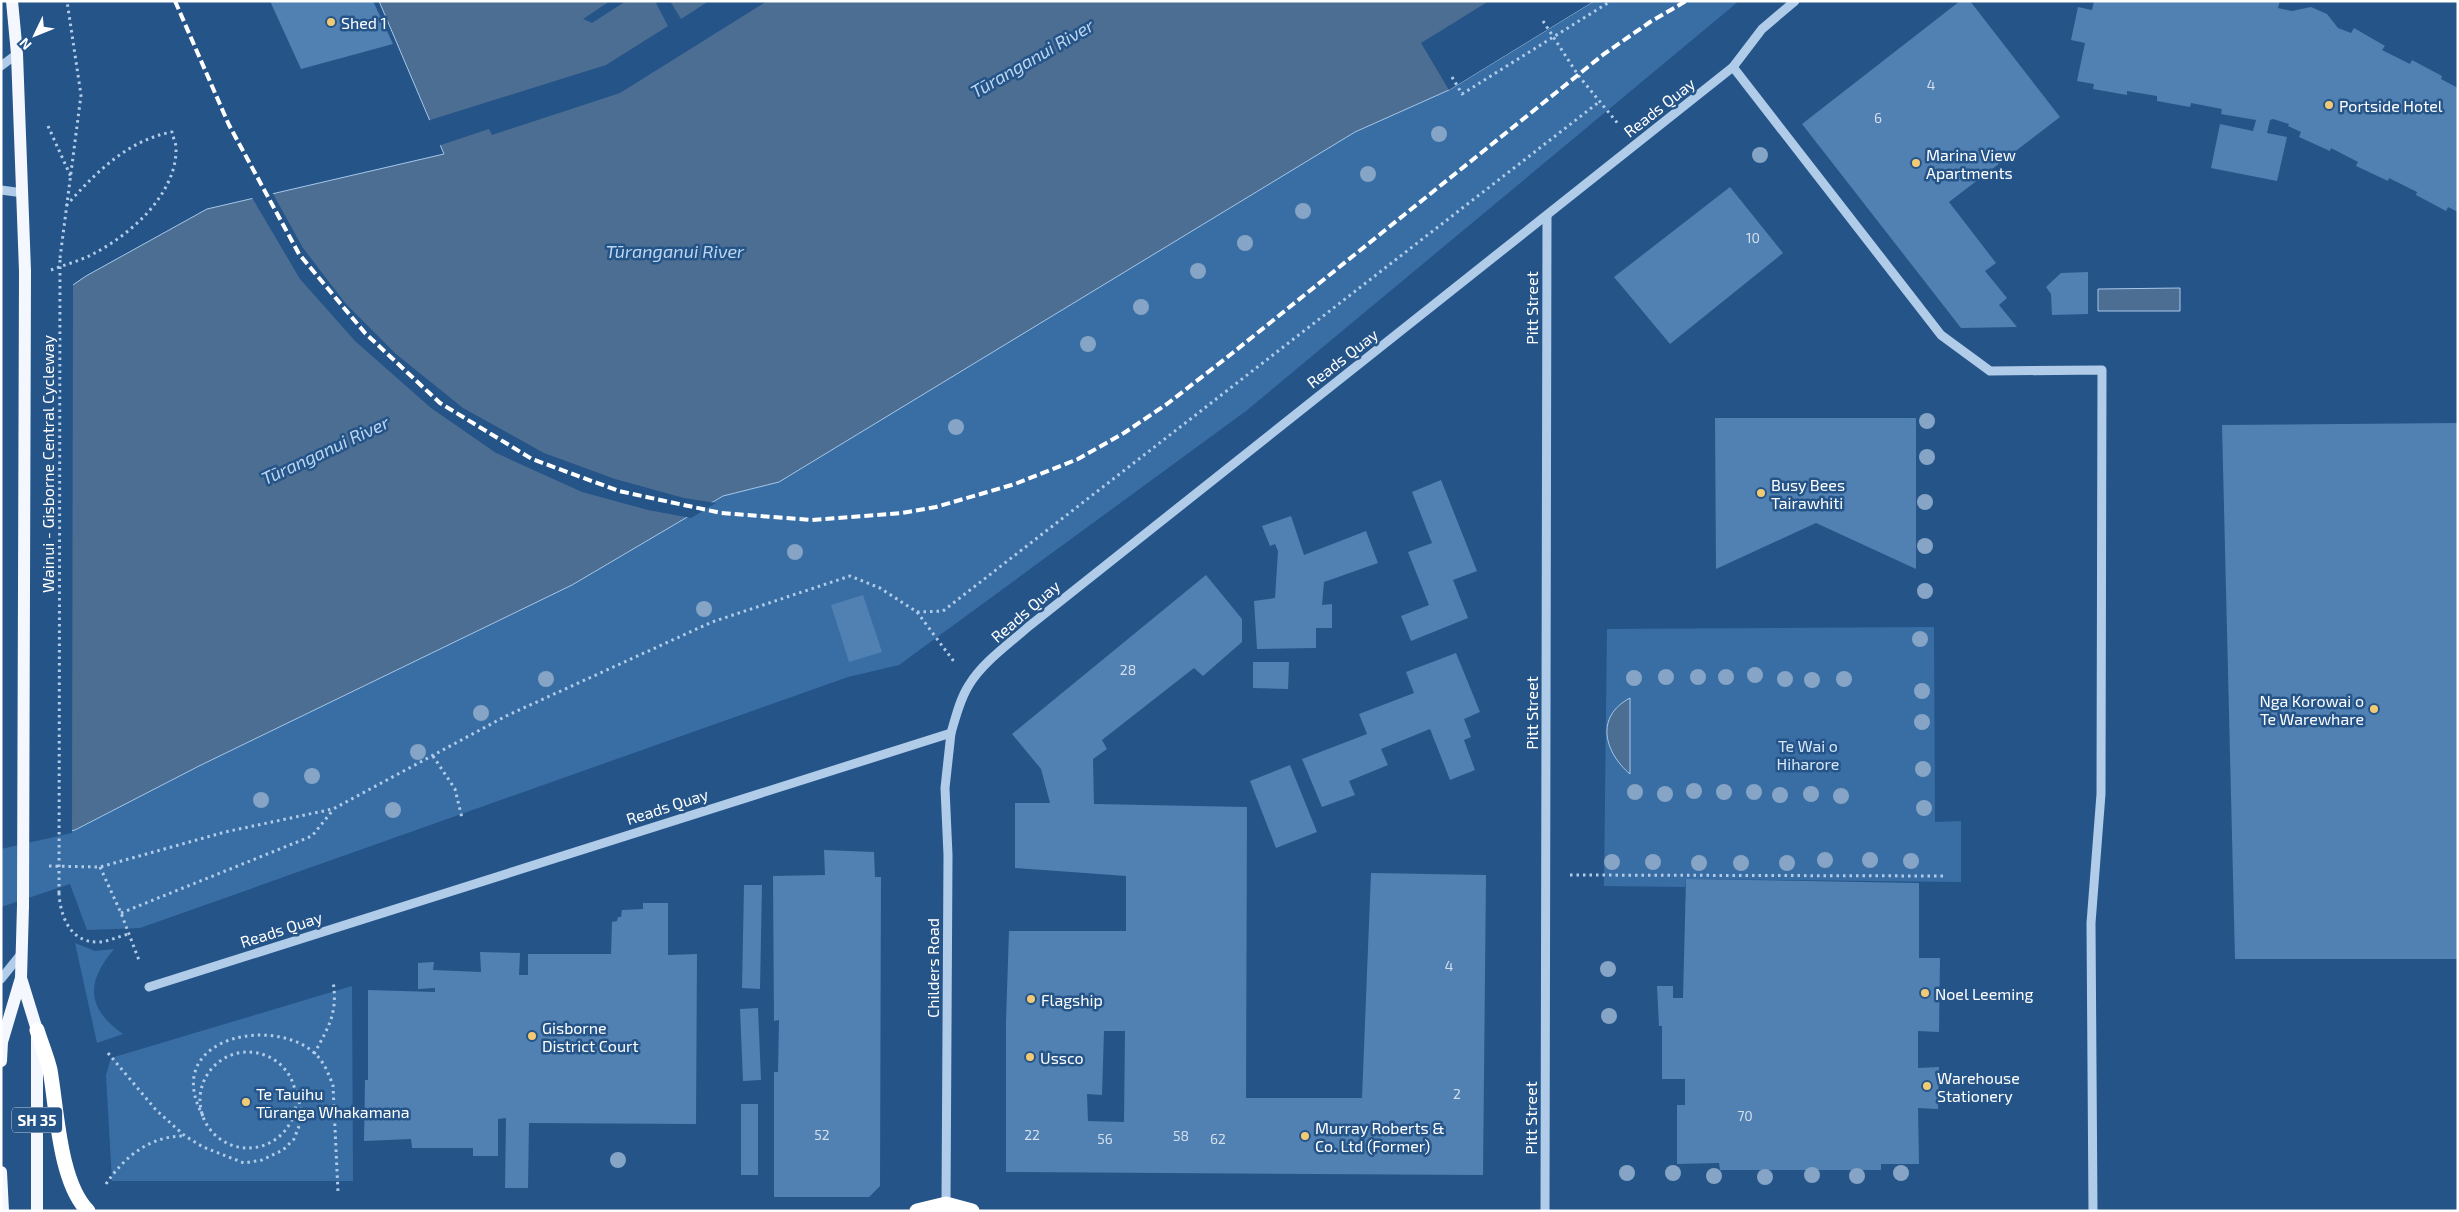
<svg xmlns="http://www.w3.org/2000/svg" width="2459" height="1212" viewBox="0 0 2459 1212" font-family="'Exo 2',sans-serif">
	<rect width="100%" height="100%" fill="#255488"/>
	<g fill="#396ea5">
		<path d="M1594,1h145l-493,410 -347,254 -51,12 -708,251 -53,2 -17,-46 -69,23v-61l74,-16 124,-64 373,-181 151,-89 56,-14 576,-350 94,-42z"/>
		<path d="M1934,627l1,195 26,-1v61l-275,-3 -1,8 -81,-1 3,-257z"/>
		<path d="M75,943l20,8 19,-2c-28,33 -28,59 9,85l-26,9z"/>
		<path d="M352,986l1,195h-241l-6,-106 5,-17z"/>
	</g>
	<g fill="#4d6e93" stroke="#a5c8ea">
		<path d="M379,1h1215l-145,89 -94,42 -576,350 -56,14 -151,89 -373,181 -124,64 -74,16v-512l85,-58 121,-67 237,-55z"/>
		<path d="M2180,288v23h-82v-22z"/>
		<path d="M1630,698v76c-25,-21 -36,-57 0,-76z"/>
	</g>
	<g fill="#255488">
		<path d="M610,1h16l-34,22 -9,-4z"/>
		<path d="M655,1h15l11,18 28,-18h58l-147,92 -128,42 -3,-6 -51,17 -11,-25 179,-56 62,-39z"/>
		<path d="M1489,1h105l-145,89 -28,-47z"/>
		<path d="M272,192l31,56 43,56 50,50 67,54 81,45 71,26 69,19 32,5 -25,15 -43,-8 -66,-18 -86,-39 -65,-45 -76,-67 -55,-62 -49,-83z"/>
		<path d="M73,282l-1,551 -71,16v-518z"/>
	</g>
	<g fill="#5180b2" fill-rule="evenodd">
		<path d="M270,1h103l20,43 -92,25z"/>
		<path d="M1960,1h10l90,116 -111,85 47,61 -11,8 22,27 -8,7 18,22 -56,1 -159,-204z"/>
		<path d="M2094,1h186l-2,7 14,3 19,-4 16,7 11,14 13,5 3,-5 31,18 -3,4 28,14 2,-4 30,16 -1,3 17,9v124l-10,-5 -2,4 -30,-16 1,-3 -28,-14 -1,3 -32,-15 2,-4 -27,-14 -1,3 -31,-14 2,-5 -13,-6 1,-2 -16,-5 -3,1 -3,13 20,4 -10,44 -66,-13 9,-44 33,7 3,-11 -35,-6 1,-5 -31,-6 -1,4 -33,-6v-5l-30,-5v4l-34,-6 1,-5 -17,-3 8,-38 -14,-3 7,-33 14,3z"/>
		<path d="M1730,187l53,66 -113,91 -56,-67z"/>
		<path d="M2088,272v42l-36,1 -1,-21 -5,-7 15,-14z"/>
		<path d="M1715,418h201v151l-100,-46 -100,46z"/>
		<path d="M2458,423v536h-223l-13,-534z"/>
		<path d="M1441,480l36,91 -24,9 15,38 -57,23 -10,-25 28,-11 -21,-53 24,-9 -20,-51z"/>
		<path d="M1291,516l13,39 62,-24 12,32 -54,19 -2,23 10,-1v24h-16v20l-59,1 -3,-48 21,-3 3,-47 -3,-7 -5,2 -8,-20z"/>
		<path d="M1206,575l36,44v23l-39,34 -9,-8 -92,72 5,9 -14,10 1,45 153,3 -1,291h116l9,-225 115,2 -3,300 -477,-3v-151l3,-90h117v-55l-111,-8v-65h35l-9,-34 -29,-35zM1104,1031h21l-1,91 -36,-1 -1,-27 15,1z"/>
		<path d="M863,595l19,57 -33,10 -18,-57z"/>
		<path d="M1456,653l24,59 -16,7 7,18 -7,3 11,30 -25,10 -20,-51 -49,20 7,16 -39,16 6,14 -33,12 -20,-48 65,-25 -8,-20 55,-21 -8,-21z"/>
		<path d="M1253,662h36l-1,27 -35,-1z"/>
		<path d="M1290,765l27,67 -41,16 -26,-67z"/>
		<path d="M824,850l50,2 1,25h6l-1,309 -11,11h-95v-125h4l1,-52 -5,1 -1,-145 52,-1z"/>
		<path d="M1686,879l233,4v75h21l-1,74 -21,-1v37l21,-1 -1,42 -20,-1 1,56h-38v6h-161l-1,-7 -42,1v-59h8v-26h-23v-53h-3l-2,-40h16v12h10z"/>
		<path d="M744,885h18l-2,104 -18,-1z"/>
		<path d="M643,903h25v52l29,-1 -1,170 -167,-1 -1,65h-23l1,-70 -8,1v37h-25v-8h-61l-1,-9 -47,2 1,-61h3v-90l67,2v-4l-17,1v-26l16,-1 -1,8 48,2 -1,-20 40,1 -1,22h9v-21h83l1,-32 5,-1 1,-4h3l1,-7 21,-1z"/>
		<path d="M758,1008l3,72 -18,1 -3,-72z"/>
		<rect x="741" y="1104" width="17" height="71"/>
	</g>
	<g fill="none" stroke-linecap="round" stroke-linejoin="round">
		<g stroke="#b1cce9" stroke-width="3" stroke-dasharray="2.5 4" stroke-linecap="butt">
			<path d="M1543,21l35,54 41,50"/>
			<path d="M1452,77l10,17 149,-93"/>
			<path d="M48,126l23,51"/>
			<path d="M60,258l21,-163 -14,-94"/>
			<path d="M51,270c13,-5 28,-9 40,-15 38,-19 84,-59 85,-104 1,-6 -3,-13 -4,-19 -44,8 -77,41 -106,74"/>
			<path d="M917,612l38,51"/>
			<path d="M433,756l22,33 7,29"/>
			<path d="M49,866l51,1 125,-35 108,-23 173,-93 206,-94 138,-46 30,12 37,24 26,-1 656,-509"/>
			<path d="M100,867l21,46 19,50"/>
			<path d="M1570,875l377,1"/>
			<path d="M59,893c1,22 11,50 39,49 10,0 21,-6 31,-8"/>
			<path d="M121,913l191,-77 21,-26"/>
			<circle cx="248" cy="1100" r="48"/>
			<path d="M108,1053l48,57 29,26 18,11 41,16 18,-3 21,-10 11,-11 9,-23 -7,-26"/>
			<path d="M314,1054c15,-28 24,-41 19,-73"/>
			<path d="M203,1116c-45,-82 81,-103 117,-57 6,8 10,18 13,27l5,106"/>
			<path d="M106,1184c19,-28 44,-48 78,-48"/>
		</g>
		<g stroke="#b1cce9" stroke-width="9">
			<path d="M1,66l16,-12"/>
			<path d="M1733,67l208,268 49,36 112,-1 -1,424 -10,129 2,288"/>
			<path d="M1,190l22,3"/>
			<path d="M1,979l20,-25"/>
			<path d="M149,987l802,-254c5,-17 9,-34 18,-48 14,-23 40,-41 59,-58l705,-560 29,-38 33,-28"/>
			<path d="M946,1204l2,-349 -3,-67 6,-55"/>
			<path d="M1545,1211l2,-995"/>
		</g>
		<g stroke="#f4f8fe" stroke-width="12">
			<path d="M12,1l5,53 8,217"/>
			<path d="M21,978l16,52v181"/>
			<path d="M1,1061l1,-19 19,-64 2,-72"/>
			<path d="M1,1172l2,39"/>
		</g>
		<g stroke="#fff" stroke-width="15">
			<path d="M37,1030c4,13 10,27 13,40 7,39 9,112 38,141"/>
			<path d="M917,1211l29,-7 26,7"/>
		</g>
		<path stroke="#fff" stroke-width="4" stroke-dasharray="9 4" stroke-linecap="butt" d="M175,1l54,124 70,129 66,79 75,70 92,56 87,32 102,22 90,7 91,-7 34,-6 79,-23 63,-25 46,-26 43,-29 63,-49 374,-301 46,-32 36,-21"/>
		<path stroke="#b1cce9" stroke-width="3" stroke-dasharray="2.5 4" stroke-linecap="butt" d="M59,893l1,-635"/>
		<path stroke="#f4f8fe" stroke-width="12" d="M23,906l2,-635"/>
	</g>
	<g fill="#86a4c5">
		<circle cx="1439" cy="134" r="8"/>
		<circle cx="1760" cy="155" r="8"/>
		<circle cx="1368" cy="174" r="8"/>
		<circle cx="1303" cy="211" r="8"/>
		<circle cx="1245" cy="243" r="8"/>
		<circle cx="1198" cy="271" r="8"/>
		<circle cx="1141" cy="307" r="8"/>
		<circle cx="1088" cy="344" r="8"/>
		<circle cx="1927" cy="421" r="8"/>
		<circle cx="956" cy="427" r="8"/>
		<circle cx="1927" cy="457" r="8"/>
		<circle cx="1925" cy="502" r="8"/>
		<circle cx="1925" cy="546" r="8"/>
		<circle cx="795" cy="552" r="8"/>
		<circle cx="1925" cy="591" r="8"/>
		<circle cx="704" cy="609" r="8"/>
		<circle cx="1920" cy="639" r="8"/>
		<circle cx="1755" cy="675" r="8"/>
		<circle cx="1666" cy="677" r="8"/>
		<circle cx="1698" cy="677" r="8"/>
		<circle cx="1726" cy="677" r="8"/>
		<circle cx="1634" cy="678" r="8"/>
		<circle cx="546" cy="679" r="8"/>
		<circle cx="1785" cy="679" r="8"/>
		<circle cx="1844" cy="679" r="8"/>
		<circle cx="1812" cy="680" r="8"/>
		<circle cx="1922" cy="691" r="8"/>
		<circle cx="481" cy="713" r="8"/>
		<circle cx="1922" cy="722" r="8"/>
		<circle cx="418" cy="752" r="8"/>
		<circle cx="1923" cy="769" r="8"/>
		<circle cx="312" cy="776" r="8"/>
		<circle cx="1694" cy="791" r="8"/>
		<circle cx="1635" cy="792" r="8"/>
		<circle cx="1724" cy="792" r="8"/>
		<circle cx="1754" cy="792" r="8"/>
		<circle cx="1665" cy="794" r="8"/>
		<circle cx="1811" cy="794" r="8"/>
		<circle cx="1780" cy="795" r="8"/>
		<circle cx="1841" cy="796" r="8"/>
		<circle cx="261" cy="800" r="8"/>
		<circle cx="1924" cy="808" r="8"/>
		<circle cx="393" cy="810" r="8"/>
		<circle cx="1825" cy="860" r="8"/>
		<circle cx="1870" cy="860" r="8"/>
		<circle cx="1911" cy="861" r="8"/>
		<circle cx="1612" cy="862" r="8"/>
		<circle cx="1653" cy="862" r="8"/>
		<circle cx="1699" cy="863" r="8"/>
		<circle cx="1741" cy="863" r="8"/>
		<circle cx="1787" cy="863" r="8"/>
		<circle cx="1608" cy="969" r="8"/>
		<circle cx="1609" cy="1016" r="8"/>
		<circle cx="618" cy="1160" r="8"/>
		<circle cx="1627" cy="1173" r="8"/>
		<circle cx="1673" cy="1173" r="8"/>
		<circle cx="1901" cy="1173" r="8"/>
		<circle cx="1812" cy="1175" r="8"/>
		<circle cx="1714" cy="1176" r="8"/>
		<circle cx="1857" cy="1176" r="8"/>
		<circle cx="1765" cy="1177" r="8"/>
	</g>
	<g fill="#f3ca74" stroke="#255488" stroke-width="2">
		<circle cx="331" cy="22" r="5"/>
		<circle cx="2329" cy="105" r="5"/>
		<circle cx="1916" cy="163" r="5"/>
		<circle cx="1761" cy="493" r="5"/>
		<circle cx="2374" cy="709" r="5"/>
		<circle cx="1925" cy="993" r="5"/>
		<circle cx="1031" cy="999" r="5"/>
		<circle cx="532" cy="1036" r="5"/>
		<circle cx="1030" cy="1057" r="5"/>
		<circle cx="1927" cy="1086" r="5"/>
		<circle cx="246" cy="1102" r="5"/>
		<circle cx="1305" cy="1136" r="5"/>
	</g>
	<g text-anchor="middle" dominant-baseline="central" stroke-width="5" stroke-linejoin="round" paint-order="stroke">
		<g font-size="14" fill="#d4dfec">
			<text x="1931" y="84">4</text>
			<text x="1878" y="117">6</text>
			<text x="1753" y="237">10</text>
			<text x="1128" y="669">28</text>
			<text x="1449" y="965">4</text>
			<text x="1457" y="1093">2</text>
			<text x="1745" y="1115">70</text>
			<text x="822" y="1134">52</text>
			<text x="1032" y="1134">22</text>
			<text x="1181" y="1135">58</text>
			<text x="1105" y="1138">56</text>
			<text x="1218" y="1138">62</text>
		</g>
		<rect fill="#255488" stroke="#beccdb" stroke-width="1" x="12" y="1107.5" width="50" height="25" rx="4"/>
		<g font-size="15" font-weight="bold" fill="#fff">
			<text x="37" y="1120">SH 35</text>
		</g>
		<g font-size="16" fill="#fff" stroke="#255488" text-anchor="start">
			<text x="341" y="22">Shed 1</text>
			<text x="2339" y="105">Portside Hotel</text>
			<text x="1926" y="154">Marina View<tspan x="1926" dy="18">Apartments</tspan></text>
			<text x="1771" y="484">Busy Bees<tspan x="1771" dy="18">Tairawhiti</tspan></text>
			<text x="2364" y="700" text-anchor="end">Nga Korowai o<tspan x="2364" dy="18">Te Warewhare</tspan></text>
			<text x="1935" y="993">Noel Leeming</text>
			<text x="1041" y="999">Flagship</text>
			<text x="542" y="1027">Gisborne<tspan x="542" dy="18">District Court</tspan></text>
			<text x="1040" y="1057">Ussco</text>
			<text x="1937" y="1077">Warehouse<tspan x="1937" dy="18">Stationery</tspan></text>
			<text x="256" y="1093">Te Tauihu<tspan x="256" dy="18">Tūranga Whakamana</tspan></text>
			<text x="1315" y="1127">Murray Roberts &amp;<tspan x="1315" dy="18">Co. Ltd (Former)</tspan></text>
		</g>
		<g font-size="16" fill="#fff" stroke="#255488">
			<text transform="translate(1659 107) rotate(-38)">Reads Quay</text>
			<text transform="translate(1531 308) rotate(-90)">Pitt Street</text>
			<text transform="translate(1342 358) rotate(-38)">Reads Quay</text>
			<text transform="translate(47 464) rotate(-90)">Wainui - Gisborne Central Cycleway</text>
			<text transform="translate(1025 611) rotate(-41)">Reads Quay</text>
			<text transform="translate(1531 713) rotate(-90)">Pitt Street</text>
			<text transform="translate(667 806) rotate(-18)">Reads Quay</text>
			<text transform="translate(281 929) rotate(-18)">Reads Quay</text>
			<text transform="translate(932 968) rotate(-90)">Childers Road</text>
			<text transform="translate(1530 1118) rotate(-90)">Pitt Street</text>
		</g>
		<g font-size="16" fill="#d5e6f7" stroke="#255488">
			<text x="1808" y="745">Te Wai o<tspan x="1808" dy="18">Hiharore</tspan></text>
		</g>
		<g font-size="18" font-style="italic" fill="#bcd6f1" stroke="#255488">
			<text transform="translate(1032 58) rotate(-30)">Tūranganui River</text>
			<text x="675" y="251">Tūranganui River</text>
			<text transform="translate(325 450) rotate(-25)">Tūranganui River</text>
		</g>
	</g>
	<rect width="2459" height="1212" fill="none" stroke="#ffffff" stroke-width="5"/>
	<g transform="translate(35 35) rotate(227)" stroke="#255488" stroke-width="4" paint-order="stroke">
	<path d="M0-4L9 19L0 12L-9 19Z" fill="#ffffff"/>
	<text y="-8" font-size="14" font-weight="bold" text-anchor="middle" fill="#ffffff">N</text>
	</g>
</svg>
